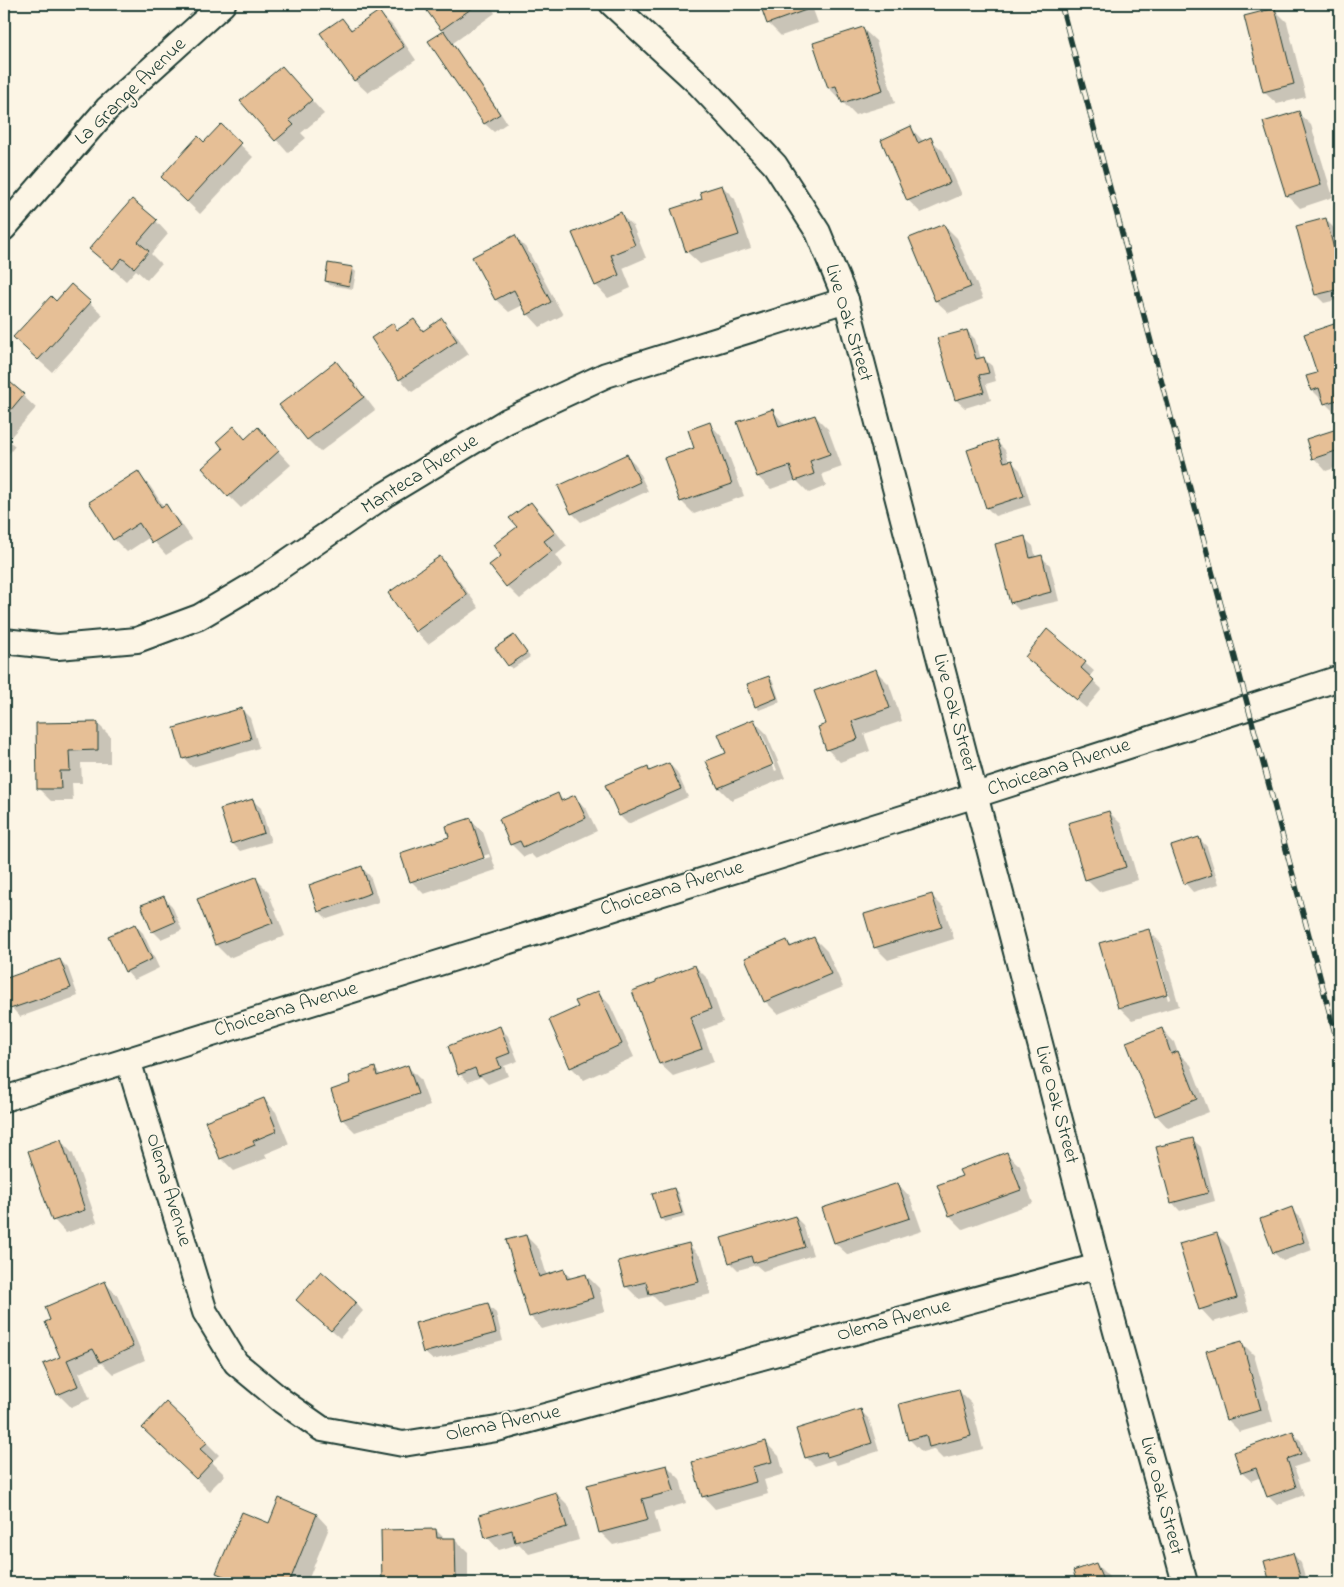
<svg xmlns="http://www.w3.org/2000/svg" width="1344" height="1587" viewBox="0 0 1344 1587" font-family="'Indie Flower',sans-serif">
	<rect width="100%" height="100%" fill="#fcf5e5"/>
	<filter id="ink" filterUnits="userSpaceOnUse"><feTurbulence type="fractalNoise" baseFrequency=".02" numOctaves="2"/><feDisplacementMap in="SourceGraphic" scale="10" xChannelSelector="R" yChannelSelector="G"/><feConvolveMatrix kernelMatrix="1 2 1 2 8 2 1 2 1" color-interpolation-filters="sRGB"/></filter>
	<g filter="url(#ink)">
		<g fill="#0003" fill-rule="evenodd">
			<path d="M423,4h66l6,9 -42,30 54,80 -13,9 -9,-8 -55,-83 14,-9z"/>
			<path d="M761,4h50l7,19 -37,13 -12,-12z"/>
			<path d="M1274,9l13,13 19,75 -29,7 -13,-12z"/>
			<path d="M379,13l13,12 24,35 -48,33 -13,-12 -33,-47 20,-14 11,10z"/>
			<path d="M863,29l13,12 19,62 -40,12 -26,-27 -14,-44z"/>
			<path d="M282,67l42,47 -23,19 5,5 -18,15 -46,-52z"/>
			<path d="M4,98l7,7 -7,8z"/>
			<path d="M1298,113l13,12 22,72 -33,11 -13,-13z"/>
			<path d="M221,126l32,31 -53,57 -25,-24 29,-46z"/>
			<path d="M911,128l12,13 7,-2 13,12 19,44 -41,18 -13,-13z"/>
			<path d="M722,186l13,13 16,49 -51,16 -13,-12 16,-52z"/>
			<path d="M620,214l13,12 13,32 -23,10 8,20 -23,10 -12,-13z"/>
			<path d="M1325,219l9,9 6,25v46l-16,4 -8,-8 -18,-68z"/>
			<path d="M156,221l12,13 -17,20 10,10 -14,16 -11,-10 -10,11 -36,-32z"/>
			<path d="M944,225l13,13 26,61 -34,14 -13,-12 -26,-62z"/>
			<path d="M514,236l13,13 36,66 -23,12 -12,-13 -5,-9 -14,7 -13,-12 -22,-42z"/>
			<path d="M352,268l4,4 -3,17 -23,-4 -4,-4z"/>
			<path d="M56,303h34l13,12 -51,57 -25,-22z"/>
			<path d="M442,320l13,13 14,21 -57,38 -12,-13 -7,-54 6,6 15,-10 11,10z"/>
			<path d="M1340,324v91l-2,1 -26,-26 6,-17 -12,-38z"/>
			<path d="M967,331l8,8 6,20 2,-1 9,8 4,15 -10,3 5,16 -26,8 -9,-8 -17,-61z"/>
			<path d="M336,363l13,13 26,34 -55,42 -12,-12 -27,-34z"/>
			<path d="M4,378l32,30 -28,32 7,6 -11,14z"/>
			<path d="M772,410l14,16 29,-10 13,13 14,38 -20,7 4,12 -17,7 -13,-13 -25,9 -13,-12 -19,-55z"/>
			<path d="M710,424l12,13 22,59 -50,18 -13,-13z"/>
			<path d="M234,428l12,12 12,-11 33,36 -50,43 -12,-12 -4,-47z"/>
			<path d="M1340,429v37l-14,5 -12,-13 -7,-18z"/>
			<path d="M997,442l8,8 4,12 2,-1 9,9 11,35 -36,11 -8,-8 -18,-57z"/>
			<path d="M627,456l8,8 13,27 -67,31 -9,-9z"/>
			<path d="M137,473l13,13 14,21 1,-1 13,13 14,20 -26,16 -16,-18 -23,15 -13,-13z"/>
			<path d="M531,503l13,13 23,30 -11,9 7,10 -43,34 -13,-13 -4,-30z"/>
			<path d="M1024,538l9,8 3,12 5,-1 9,8 9,36 -40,9 -8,-8z"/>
			<path d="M440,558l12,13 27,37 -51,36 -12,-13z"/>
			<path d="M1048,631l46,40 -5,6 13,12 -16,19 -60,-51z"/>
			<path d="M517,640l13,17 -18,12 -16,-21z"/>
			<path d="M876,671l13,13 13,37 -38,13 6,17 -30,11 -13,-13 1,-24z"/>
			<path d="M769,678l4,3 7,21 -21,8 -3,-4z"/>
			<path d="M242,710l8,8 9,30 -67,19 -8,-9z"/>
			<path d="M753,720l13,13 19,45 -54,22 -12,-12 9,-35zM759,734h3l15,36 -2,1z"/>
			<path d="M97,723l13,13v27h-29l1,20h-10l1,18h-22l-13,-13 -1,-64z"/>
			<path d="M669,764l8,8 11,25 -60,27 -8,-8 27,-48 4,4z"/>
			<path d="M557,794l7,7 11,-4 12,13 10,21 -61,28 -5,-5 -7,3 -13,-13z"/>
			<path d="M252,800l9,8 10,34 -31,9 -8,-8z"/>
			<path d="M1109,812l13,13 16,55 -39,12 -13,-13z"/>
			<path d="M470,820l13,12 13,38 -72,24 -13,-13zM489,854l1,3 -73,24v-3z"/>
			<path d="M1199,838l8,9 12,37 -26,8 -8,-9z"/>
			<path d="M362,868l8,8 9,26 -52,17 -8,-8z"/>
			<path d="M256,879l12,12 17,45 -56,22 -13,-13 -17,-45z"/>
			<path d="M931,895l13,13 10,31 -66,21 -13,-13z"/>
			<path d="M164,898l8,8 10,24 -21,9 -8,-8z"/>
			<path d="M135,925l8,8 16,35 -25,12 -8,-9z"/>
			<path d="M1148,930l13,13 18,63 -47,14 -13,-13zM1152,943h2l16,56 -2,1z"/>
			<path d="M814,938l13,13 16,36 -65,27 -13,-13 22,-59 6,5z"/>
			<path d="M60,960l8,8 10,28 -58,21 -8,-9 -8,-21v-7z"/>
			<path d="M695,966l13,13 15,43 -21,8 12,32 -41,14 -13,-12 -26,-72z"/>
			<path d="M598,992l12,13 24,52 -50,23 -13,-13 8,-59z"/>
			<path d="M500,1028l8,8 10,25 -14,5 4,10 -20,8 -7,-7 -13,5 -8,-8z"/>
			<path d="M1162,1029l12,13 4,11 13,12 18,47 -41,16 -12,-13z"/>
			<path d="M408,1067l12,12 10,27 -75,26 -13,-13 11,-35 21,-16 7,7z"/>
			<path d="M264,1099l12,13 13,32 -24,10 2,4 -33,13 -13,-13z"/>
			<path d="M1192,1139l9,8 14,54 -35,10 -8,-9z"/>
			<path d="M61,1141l12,13 24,68 -31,11 -12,-13z"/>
			<path d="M1007,1154l13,12 13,37 -70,26 -13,-13 -11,-31 24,-9z"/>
			<path d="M898,1184l12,13 12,34 -74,24 -13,-12 -11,-34z"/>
			<path d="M674,1189l4,4 7,24 -20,5 -4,-3z"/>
			<path d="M1291,1209l9,8 12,33 -29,11 -9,-8z"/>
			<path d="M795,1217l8,8 10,30 -50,16 -7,-6 -18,5 -8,-8z"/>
			<path d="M1217,1234l12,13 20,64 -36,11 -12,-13z"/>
			<path d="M526,1236l13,13 8,27 17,-5 8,8 14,-4 13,13 6,23 -63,18 -12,-13z"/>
			<path d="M689,1245l13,13 9,36 -48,12 -10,-10 -14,3 -13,-13z"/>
			<path d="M105,1283l12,12 28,65 -32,14 -11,-11 -23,10 11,26 -19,8 -13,-13 4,-36z"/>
			<path d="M355,1302l8,9 -23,27 -34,-29z"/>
			<path d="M487,1305l9,8 7,28 -70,19 -9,-8z"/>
			<path d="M1242,1343l12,12 19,67 -33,10 -13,-13z"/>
			<path d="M958,1390l13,13 12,46 -40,10 -10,-10 -11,3 -13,-13z"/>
			<path d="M860,1410l9,9 10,32 -42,14 -4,-5 -18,6 -8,-8 -9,-28z"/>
			<path d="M1293,1433l8,8 8,21 -15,5 10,28 -27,10 -9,-9 -7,-19 -10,4 -9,-8z"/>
			<path d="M156,1440l51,3 12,12 -7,7 13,13 -16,16z"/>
			<path d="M766,1443l13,13 5,18 -20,6 4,14 -53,15 -12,-13z"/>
			<path d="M667,1466l13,13 6,24 -32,9 6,21 -47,12 -13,-13z"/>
			<path d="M556,1493l13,13 10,34 -50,14 -10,-10 -20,6 -12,-13z"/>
			<path d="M280,1500l37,15 12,13 -22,55h-79l-10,-10 51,-48z"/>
			<path d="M436,1530l9,9h10l13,13v31h-84l-2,-52z"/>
			<path d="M1293,1554l8,9 6,20h-35l-7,-21z"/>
			<path d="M1096,1564l13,13 2,6h-32l-4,-11z"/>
		</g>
		<g fill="#e6bf96" stroke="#1f3d34">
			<path d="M422,4h56l-37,26z"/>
			<path d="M760,4h44l2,6 -39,14z"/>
			<path d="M1275,8l19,76 -31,8 -19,-76z"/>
			<path d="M379,11l25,36 -50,34 -34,-48 22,-15 9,12z"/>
			<path d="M863,27l20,63 -41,13 -6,-17 -8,2 -15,-45z"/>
			<path d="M444,31l56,83 -16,10 -56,-83z"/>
			<path d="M282,66l30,34 -23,20 5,5 -19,16 -35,-40z"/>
			<path d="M1299,111l22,74 -35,11 -23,-74z"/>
			<path d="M221,124l20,19 -54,59 -26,-25 37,-41 6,6z"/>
			<path d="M911,126l7,17 13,-6 19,46 -43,18 -26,-61z"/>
			<path d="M722,185l17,50 -53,17 -15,-43 31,-10 -2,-7z"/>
			<path d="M132,199l25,21 -19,22 11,9 -15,17 -12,-10 -9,11 -24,-20z"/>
			<path d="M621,212l14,33 -24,10 8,20 -24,11 -23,-53z"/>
			<path d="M1326,218l14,54v17l-25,6 -19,-69z"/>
			<path d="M944,224l27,63 -36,14 -26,-63z"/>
			<path d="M515,235l36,67 -24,13 -13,-25 -19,10 -23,-43z"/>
			<path d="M328,263l25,4 -4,19 -24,-5z"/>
			<path d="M71,284l20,18 -53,58 -25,-23 38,-41 5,5z"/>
			<path d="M442,318l15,23 -58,39 -28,-42 22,-15 4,7 17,-11 9,12z"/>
			<path d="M1340,322v77l-16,5 -5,-16 -8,3 -5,-15 11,-3 -13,-39z"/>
			<path d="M967,330l9,29 8,-2 5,16 -10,2 5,17 -29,8 -18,-62z"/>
			<path d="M336,361l28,36 -57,43 -28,-35z"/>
			<path d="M4,377l20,17 -20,24z"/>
			<path d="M773,409l6,18 36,-12 15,39 -20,7 4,13 -19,7 -5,-15 -33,11 -20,-55z"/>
			<path d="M710,422l22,62 -52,18 -16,-44 30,-10 -6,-18z"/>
			<path d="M234,426l11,13 13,-12 21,24 -51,46 -26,-29 21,-19 -6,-8z"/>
			<path d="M1340,428v25l-1,-3 -27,9 -6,-20z"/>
			<path d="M997,440l7,22 8,-2 12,36 -38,12 -19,-58z"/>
			<path d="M627,454l13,28 -69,32 -13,-28z"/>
			<path d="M138,471l23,36 5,-3 14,22 -28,17 -13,-20 -26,17 -24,-38z"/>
			<path d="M531,502l24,31 -11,8 8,10 -46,36 -17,-22 12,-9 -8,-11 24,-18 -8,-9z"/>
			<path d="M1025,536l5,22 12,-3 9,37 -41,11 -15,-59z"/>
			<path d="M440,556l27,39 -52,37 -27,-39z"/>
			<path d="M1047,629l39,33 -5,6 13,12 -17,20 -52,-43z"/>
			<path d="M514,635l13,18 -19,13 -13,-18z"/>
			<path d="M876,669l14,39 -38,13 6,18 -32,11 -8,-23 8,-3 -12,-33z"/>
			<path d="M769,676l8,22 -22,9 -8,-23z"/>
			<path d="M242,708l9,31 -68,20 -9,-31z"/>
			<path d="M754,719l19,46 -55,23 -12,-27 20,-8 -8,-19z"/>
			<path d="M98,722v28l-29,1 1,20h-10l1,18h-24l-1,-66z"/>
			<path d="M669,763l12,26 -62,27 -14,-31 43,-18 1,4z"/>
			<path d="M558,793l3,8 14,-6 11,23 -63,29 -3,-6 -10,4 -11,-26z"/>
			<path d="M253,799l11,34 -33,11 -11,-35z"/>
			<path d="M1109,811l17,56 -41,13 -17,-57z"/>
			<path d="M471,818l13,40 -74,24 -10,-29 49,-16 -3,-11z"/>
			<path d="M1199,837l13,38 -28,9 -13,-38z"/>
			<path d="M362,866l9,27 -53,19 -9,-27z"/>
			<path d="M256,877l17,46 -58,22 -18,-46z"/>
			<path d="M932,894l10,33 -68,21 -10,-34z"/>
			<path d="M164,896l11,26 -23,10 -11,-27z"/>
			<path d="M135,924l17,35 -27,13 -17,-36z"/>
			<path d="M1149,929l18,65 -49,14 -19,-65z"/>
			<path d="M814,937l17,37 -67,28 -19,-44 42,-18 3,7z"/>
			<path d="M60,959l11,29 -61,21 -6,-18v-12z"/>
			<path d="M695,965l16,44 -21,8 12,32 -43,15 -27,-73 24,-9v-2z"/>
			<path d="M598,991l24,53 -52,24 -21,-48 29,-13 -3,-6z"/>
			<path d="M500,1026l10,27 -13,5 4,10 -23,8 -3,-8 -17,7 -10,-29z"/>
			<path d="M1162,1028l9,26 7,-3 19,48 -42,17 -29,-74z"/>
			<path d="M408,1065l10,29 -77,26 -10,-30 20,-7 -2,-7 26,-9 2,9z"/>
			<path d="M264,1098l13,33 -24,10 2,4 -35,14 -15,-38z"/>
			<path d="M1193,1138l15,55 -37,10 -15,-56z"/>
			<path d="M61,1139l24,71 -33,11 -24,-70z"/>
			<path d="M1007,1152l14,38 -72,26 -12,-31 25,-9 -3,-6z"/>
			<path d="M898,1183l12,35 -76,25 -12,-35z"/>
			<path d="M674,1188l8,25 -22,6 -8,-25z"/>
			<path d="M1292,1207l12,35 -31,11 -13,-34z"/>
			<path d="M795,1216l10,31 -52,16 -2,-7 -22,7 -8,-25z"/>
			<path d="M1217,1233l20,65 -38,12 -20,-66z"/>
			<path d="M526,1235l13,42 25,-8 3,10 19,-5 7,24 -64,19 -23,-77z"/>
			<path d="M689,1243l10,39 -50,12 -3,-12 -21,5 -7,-26z"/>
			<path d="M321,1271l35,31 -25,29 -35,-31z"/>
			<path d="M105,1281l28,66 -33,15 -7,-13 -26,11 11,26 -21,9 -14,-31 17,-7 -15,-35 5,-2 -5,-13z"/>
			<path d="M488,1303l8,30 -73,20 -8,-30z"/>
			<path d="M1242,1341l19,69 -35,10 -20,-69z"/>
			<path d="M959,1389l12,47 -42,11 -3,-12 -18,5 -9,-36z"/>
			<path d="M166,1402l42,40 -8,7 13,12 -17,18 -54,-51z"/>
			<path d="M861,1409l11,34 -45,14 -1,-5 -21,6 -9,-29z"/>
			<path d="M1293,1431l8,23 -14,5 9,28 -29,10 -11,-29 -15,5 -7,-21z"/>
			<path d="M766,1441l6,21 -20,5 4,15 -54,15 -10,-35z"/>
			<path d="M667,1465l7,26 -32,8 6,21 -49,13 -12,-48z"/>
			<path d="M556,1492l11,35 -52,15 -3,-12 -27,8 -6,-23z"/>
			<path d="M279,1498l38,16 -28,69h-48l-25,-10 26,-61 27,11z"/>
			<path d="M436,1529l1,9h18l1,45h-74l-1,-53z"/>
			<path d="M1293,1553l9,30h-32l-6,-22z"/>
			<path d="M1096,1563l8,20h-27l-4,-12z"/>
		</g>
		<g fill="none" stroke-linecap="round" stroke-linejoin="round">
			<g stroke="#1f3d34" stroke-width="28">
				<g id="minor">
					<path d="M612,4l87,80 76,81 43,67 28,68 252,966 87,317"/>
					<path d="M4,228l103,-119 116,-105"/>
					<path d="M4,641l54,6 79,-7 62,-23 59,-35 128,-88 121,-73 99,-46 240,-75"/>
					<path d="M128,1060l77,252 31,51 46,38 40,28 81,15 94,-15 601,-163"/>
					<path d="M4,1099l972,-304 364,-117"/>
				</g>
			</g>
			<use href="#minor" stroke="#fcf5e5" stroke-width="24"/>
			<g stroke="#1f3d34" stroke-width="5.5">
				<path id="rail" d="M1061,4l279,1048"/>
			</g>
			<use href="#rail" stroke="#fcf5e5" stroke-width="4" stroke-dasharray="11" stroke-linecap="butt"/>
		</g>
	</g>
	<g text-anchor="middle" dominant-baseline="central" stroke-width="4" stroke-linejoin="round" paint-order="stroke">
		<g font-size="20" fill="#1f3d34" stroke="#fcf5e5">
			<text transform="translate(131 92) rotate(-44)">La Grange Avenue</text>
			<text transform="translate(848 323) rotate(73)">Live Oak Street</text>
			<text transform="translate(420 475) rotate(-32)">Manteca Avenue</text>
			<text transform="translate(954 713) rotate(75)">Live Oak Street</text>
			<text transform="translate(1059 768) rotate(-18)">Choiceana Avenue</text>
			<text transform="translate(672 889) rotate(-17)">Choiceana Avenue</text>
			<text transform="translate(286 1010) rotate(-17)">Choiceana Avenue</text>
			<text transform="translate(1056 1105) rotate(75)">Live Oak Street</text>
			<text transform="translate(168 1190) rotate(73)">Olema Avenue</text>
			<text transform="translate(894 1321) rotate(-15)">Olema Avenue</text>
			<text transform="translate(503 1424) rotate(-12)">Olema Avenue</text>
			<text transform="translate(1161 1496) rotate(75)">Live Oak Street</text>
		</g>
	</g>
	<rect width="1344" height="1587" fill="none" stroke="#fcf5e5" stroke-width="20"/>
	<rect x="10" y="10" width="1324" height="1567" fill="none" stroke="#1f3d34" stroke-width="2" filter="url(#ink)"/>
</svg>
